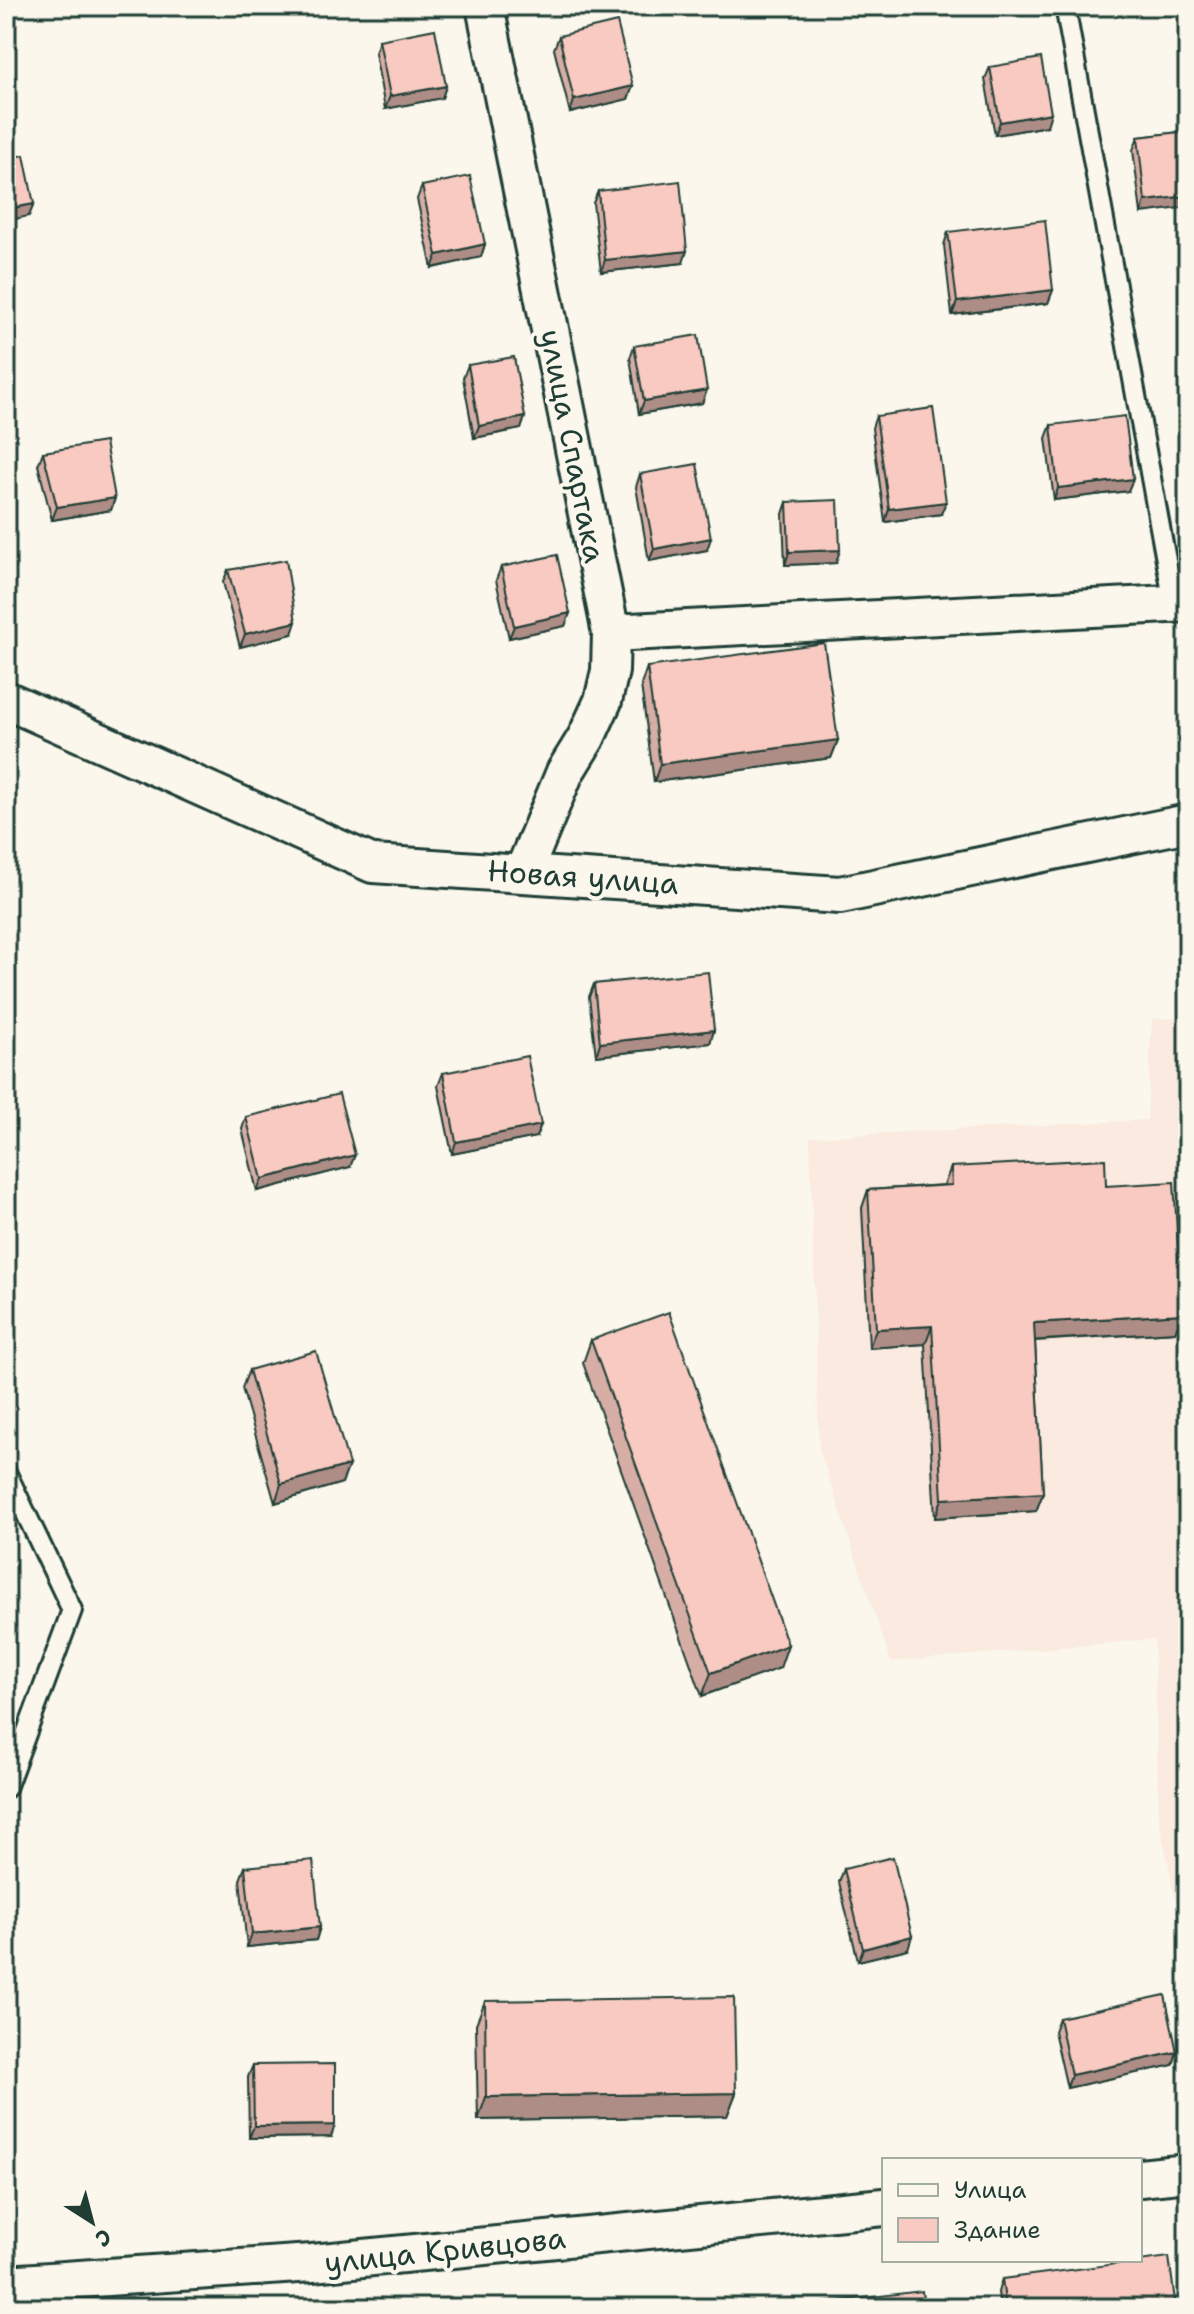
<svg xmlns="http://www.w3.org/2000/svg" width="1194" height="2314" viewBox="0 0 1194 2314" font-family="'Shantell Sans',sans-serif">
	<rect width="100%" height="100%" fill="#fbf7ec"/>
	<filter id="ink" filterUnits="userSpaceOnUse"><feTurbulence type="fractalNoise" baseFrequency=".0125" numOctaves="2"/><feDisplacementMap in="SourceGraphic" scale="16" xChannelSelector="R" yChannelSelector="G"/><feConvolveMatrix kernelMatrix="1 2 1 2 8 2 1 2 1" color-interpolation-filters="sRGB"/></filter>
	<g filter="url(#ink)">
		<path fill="#faeadf" d="M1188,1018v920h-5l-24,-120 -5,-179 -263,23 -72,-213 -9,-312 337,-17 5,-101z"/>
		<g fill="none" stroke-linecap="round" stroke-linejoin="round">
			<g stroke="#1f3d34" stroke-width="24">
				<g id="lane">
					<path d="M1065,6l109,598"/>
					<path d="M6,1472l66,138 -66,178"/>
				</g>
			</g>
			<g stroke="#1f3d34" stroke-width="42">
				<g id="street">
					<path d="M485,6l126,627 -1,38 -7,30 -17,37 -21,34 -42,101"/>
					<path d="M611,633l577,-30"/>
					<path d="M6,700l367,164 467,31 348,-72"/>
					<path d="M1140,2178l48,-5"/>
					<path d="M6,2284l306,-21 572,-56"/>
				</g>
			</g>
			<use href="#lane" stroke="#fbf7ec" stroke-width="18"/>
			<use href="#street" stroke="#fbf7ec" stroke-width="36"/>
		</g>
		<g fill="#d6aea6" stroke="#1f3d34" stroke-width="2">
			<path d="M559,36l74,50 -5,13 -58,14 -16,-64z"/>
			<path d="M379,40l67,46 -4,12 -57,11 -10,-56z"/>
			<path d="M990,67l57,59 -52,9 -10,-56z"/>
			<path d="M1188,131l-47,82 -8,-63 5,-13z"/>
			<path d="M422,186l63,58 -4,13 -49,11 -15,-69z"/>
			<path d="M598,191l85,72 -82,9 -8,-69z"/>
			<path d="M948,232l105,58 -5,13 -96,12 -8,-70z"/>
			<path d="M634,346l73,44 -5,13 -63,11 -9,-56z"/>
			<path d="M468,365l57,52 -4,12 -47,9 -11,-60z"/>
			<path d="M876,416l65,98 -56,8 -13,-94z"/>
			<path d="M1051,425l77,66 -74,9 -8,-62z"/>
			<path d="M43,452l72,46 -4,12 -59,10 -14,-55z"/>
			<path d="M640,474l67,76 -58,11 -13,-74z"/>
			<path d="M787,502l49,61 -51,2 -2,-51z"/>
			<path d="M501,567l69,46 -5,13 -56,12 -13,-58z"/>
			<path d="M228,570l64,64 -52,13 -17,-65z"/>
			<path d="M647,667l191,73 -7,18 -177,24 -13,-97z"/>
			<path d="M594,984l120,46 -4,13 -114,13 -7,-59z"/>
			<path d="M443,1073l93,64 -84,17 -14,-68z"/>
			<path d="M246,1117l104,50 -93,24 -15,-62z"/>
			<path d="M951,1167l155,19 76,128 -7,18 -140,9 8,152 -7,18 -101,7 -10,-174 -56,4 -7,-140 6,-18 76,-5z"/>
			<path d="M591,1340l189,328 -78,28 -119,-333z"/>
			<path d="M249,1370l100,95 -7,18 -67,20 -33,-115z"/>
			<path d="M245,1867l75,60 -4,13 -69,7 -7,-67z"/>
			<path d="M844,1869l64,80 -50,12 -19,-79z"/>
			<path d="M485,2001l251,92 -9,23 -249,4 -2,-96z"/>
			<path d="M1059,2018l118,34 -4,13 -106,23 -13,-57z"/>
			<path d="M253,2065l78,72 -82,1 -1,-61z"/>
			<path d="M1002,2279l174,29h-176l-2,-16z"/>
		</g>
		<g fill="#ae8d87" stroke="#1f3d34" stroke-width="2">
			<path d="M446,86l-4,12 -57,11 5,-13z"/>
			<path d="M633,86l-5,13 -58,14 4,-13z"/>
			<path d="M1051,113l-4,13 -52,9 5,-13z"/>
			<path d="M1188,196v11l-47,6 4,-12z"/>
			<path d="M34,204l-5,12 -23,5v-12z"/>
			<path d="M485,244l-4,13 -49,11 5,-13z"/>
			<path d="M687,251l-4,12 -82,9 4,-12z"/>
			<path d="M1053,290l-5,13 -96,12 5,-13z"/>
			<path d="M707,390l-5,13 -63,11 5,-13z"/>
			<path d="M525,417l-4,12 -47,9 5,-12z"/>
			<path d="M1133,479l-5,12 -74,9 4,-12z"/>
			<path d="M115,498l-4,12 -59,10 5,-13z"/>
			<path d="M946,502l-5,12 -56,8 4,-13z"/>
			<path d="M711,538l-4,12 -58,11 5,-12z"/>
			<path d="M840,550l-4,13 -51,2 4,-13z"/>
			<path d="M570,613l-5,13 -56,12 5,-12z"/>
			<path d="M296,622l-4,12 -52,13 5,-13z"/>
			<path d="M838,740l-7,18 -177,24 6,-18z"/>
			<path d="M714,1030l-4,13 -114,13 4,-13z"/>
			<path d="M541,1125l-5,12 -84,17 4,-12z"/>
			<path d="M355,1155l-5,12 -93,24 5,-12z"/>
			<path d="M1182,1314l-7,18 -148,9 7,-18z"/>
			<path d="M932,1326l-7,18 -56,4 7,-19z"/>
			<path d="M349,1465l-7,18 -67,20 6,-19z"/>
			<path d="M1043,1493l-7,18 -101,7 7,-19z"/>
			<path d="M788,1645l-8,23 -78,28 9,-23z"/>
			<path d="M320,1927l-4,13 -69,7 5,-13z"/>
			<path d="M912,1936l-4,13 -50,12 5,-12z"/>
			<path d="M1177,2052l-4,13 -106,23 4,-13z"/>
			<path d="M736,2093l-9,23 -249,4 8,-23z"/>
			<path d="M335,2125l-4,12 -82,1 5,-12z"/>
		</g>
		<g fill="#f9cac1" stroke="#1f3d34" stroke-width="2">
			<path d="M617,22l16,64 -59,14 -15,-64z"/>
			<path d="M435,29l11,57 -56,10 -11,-56z"/>
			<path d="M1041,58l10,55 -51,9 -10,-55z"/>
			<path d="M1188,131v65l-43,5 -7,-64z"/>
			<path d="M24,155l10,49 -28,5v-50z"/>
			<path d="M470,176l15,68 -48,11 -15,-69z"/>
			<path d="M680,181l7,70 -82,9 -7,-69z"/>
			<path d="M1045,220l8,70 -96,12 -9,-70z"/>
			<path d="M698,335l9,55 -63,11 -10,-55z"/>
			<path d="M514,357l11,60 -46,9 -11,-61z"/>
			<path d="M933,408l13,94 -57,7 -13,-93z"/>
			<path d="M1125,416l8,63 -75,9 -7,-63z"/>
			<path d="M105,442l10,56 -58,9 -14,-55z"/>
			<path d="M697,464l14,74 -57,11 -14,-75z"/>
			<path d="M838,500l2,50 -51,2 -2,-50z"/>
			<path d="M557,555l13,58 -56,13 -13,-59z"/>
			<path d="M286,560l10,62 -51,12 -17,-64z"/>
			<path d="M824,643l14,97 -178,24 -13,-97z"/>
			<path d="M708,972l6,58 -114,13 -6,-59z"/>
			<path d="M527,1056l14,69 -85,17 -13,-69z"/>
			<path d="M339,1094l16,61 -93,24 -16,-62z"/>
			<path d="M1105,1159l1,27 68,-4 8,132 -148,9 9,170 -101,6 -10,-173 -56,3 -8,-139 84,-5 -1,-18z"/>
			<path d="M669,1312l119,333 -77,28 -120,-333z"/>
			<path d="M316,1351l33,114 -68,19 -32,-114z"/>
			<path d="M893,1857l19,79 -49,13 -19,-80z"/>
			<path d="M313,1860l7,67 -68,7 -7,-67z"/>
			<path d="M1165,1995l12,57 -106,23 -12,-57z"/>
			<path d="M734,1997l2,96 -250,4 -1,-96z"/>
			<path d="M335,2064v61l-81,1 -1,-61z"/>
			<path d="M1169,2257l7,51h-170l-4,-29z"/>
			<path d="M922,2291l2,17h-146z"/>
		</g>
	</g>
	<g text-anchor="middle" dominant-baseline="central" stroke-width="8" stroke-linejoin="round" paint-order="stroke">
		<g font-size="30" fill="#1f3d34" stroke="#fbf7ec">
			<text transform="translate(573 446) rotate(79)">улица Спартака</text>
			<text transform="translate(583 877) rotate(4)">Новая улица</text>
			<text transform="translate(445 2250) rotate(-6)">улица Кривцова</text>
		</g>
	</g>
	<rect width="1194" height="2314" fill="none" stroke="#fbf7ec" stroke-width="32"/>
	<rect x="16" y="16" width="1162" height="2282" fill="none" stroke="#1f3d34" stroke-width="3" filter="url(#ink)"/>
	<rect x="882" y="2158" width="260" height="104" fill="#fbf7ec" stroke="#a3ada2" stroke-width="2"/>
	<rect x="898" y="2184" width="40" height="12" fill="#fbf7ec" stroke="#a3ada2" stroke-width="2"/>
	<text x="954" y="2198" font-size="24" fill="#1f3d34">Улица</text>
	<rect x="898" y="2218" width="40" height="24" fill="#f9cac1" stroke="#a3ada2" stroke-width="2"/>
	<text x="954" y="2238" font-size="24" fill="#1f3d34">Здание</text>
	<g transform="translate(92 2222) rotate(144)" stroke="#fbf7ec" stroke-width="6" paint-order="stroke">
	<path d="M0-6L14 30L0 20L-14 30Z" fill="#1f3d34"/>
	<text y="-12" font-size="22" font-weight="bold" text-anchor="middle" fill="#1f3d34">С</text>
	</g>
</svg>
